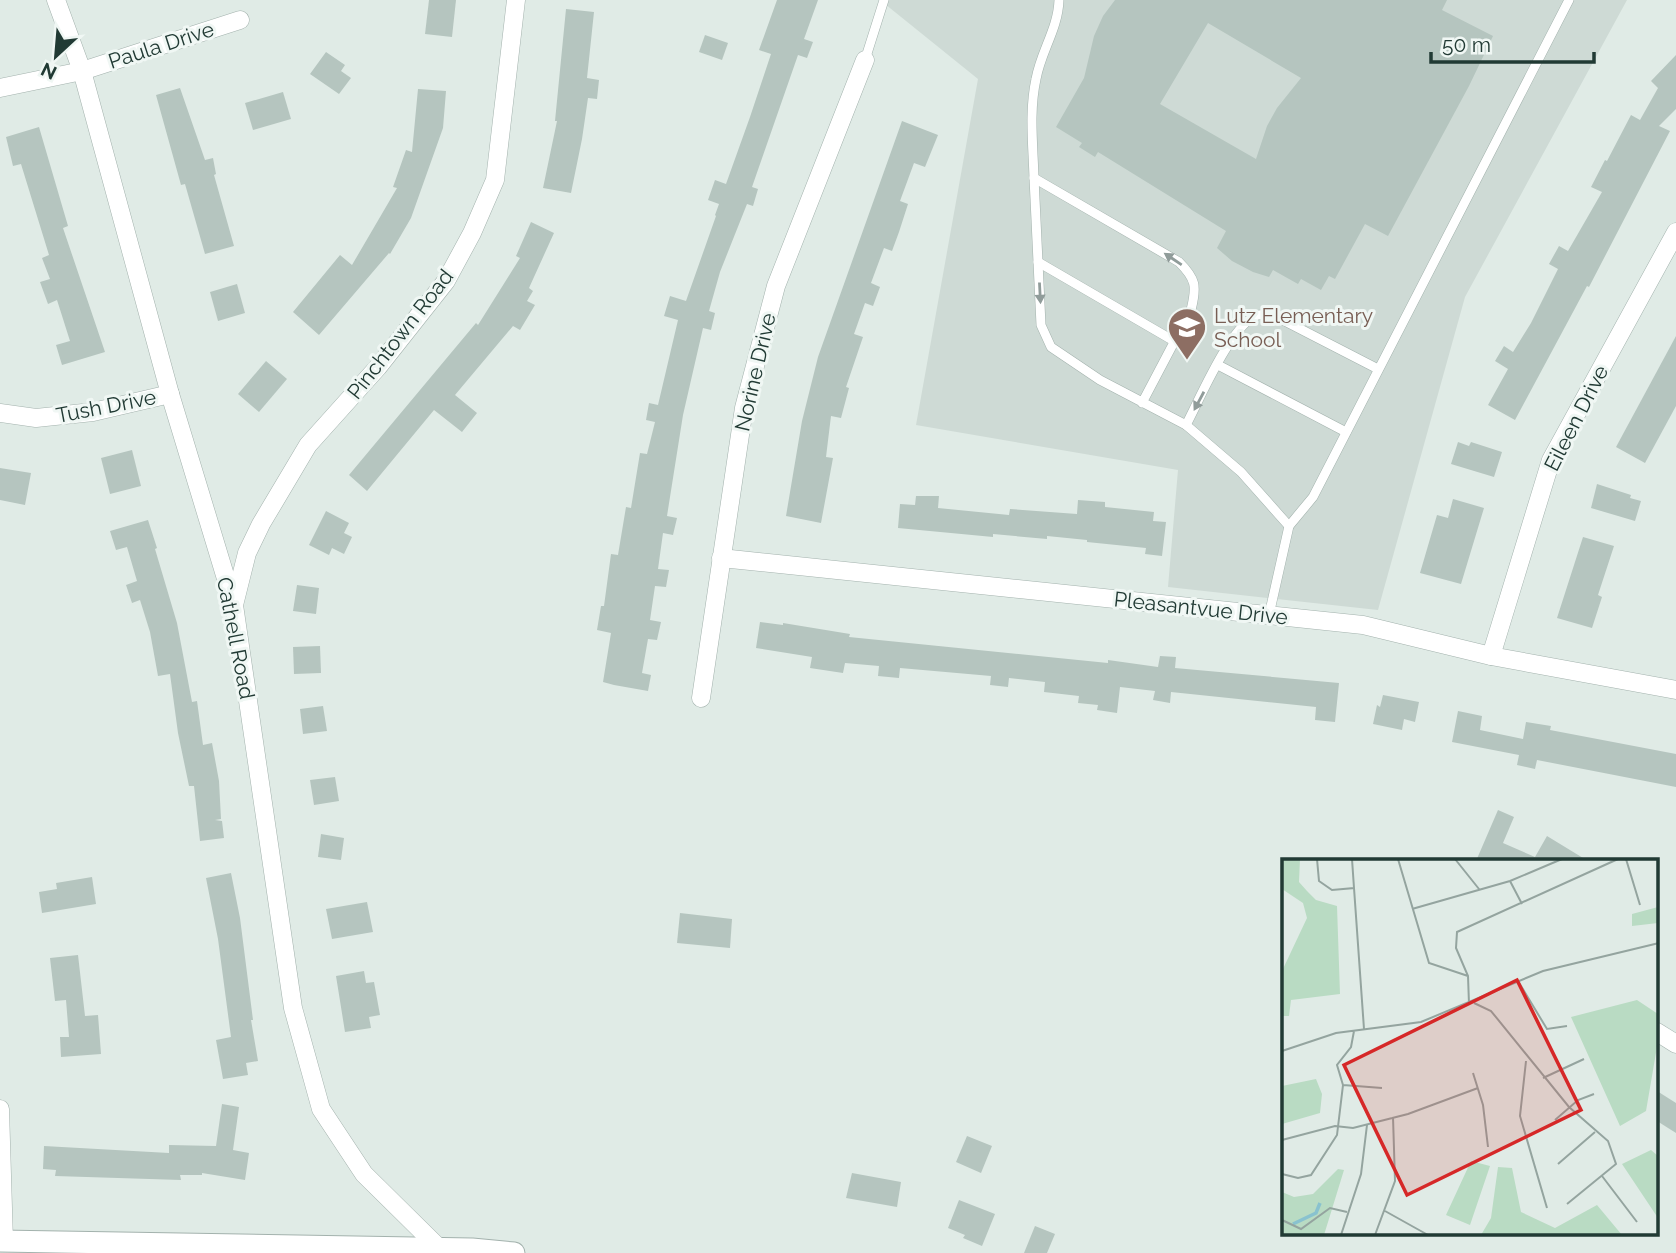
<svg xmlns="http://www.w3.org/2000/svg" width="1676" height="1253" viewBox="0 0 1676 1253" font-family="Raleway,sans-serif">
	<rect width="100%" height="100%" fill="#e0ebe6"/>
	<path fill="#cedad5" d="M880,0h747l-162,297 -87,313 -210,-23 10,-117 -262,-45 62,-346z"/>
	<g fill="#b5c5bf" fill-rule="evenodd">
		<path d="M429,0h27l-4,37 -27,-3z"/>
		<path d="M777,0h41l-14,39 9,3 -6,16 -9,-3 -46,132 6,2 -5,17 -6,-2 -27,68 -11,39 6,2 -4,17 -8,-2 -20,87 -16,101 10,2 -4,17 -10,-2 -5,36 11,1 -3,17 -11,-1 -5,34 11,2 -4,18 -9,-1 -6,34 9,2 -3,16 -34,-6 -11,-3 8,-49 -14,-3 4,-24h3l7,-52 7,1 8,-48 5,1 9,-55 7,1 8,-32 -9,-2 3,-17 9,2 20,-85 -14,-4 6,-20 16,5 30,-85 -1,-1 4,-11 -11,-4 7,-20 11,4 24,-67 21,-63 -12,-4z"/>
		<path d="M1115,0h332l-5,10 51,26 -24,50 -81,150 -23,-12 -30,55 -6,-3 -8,14 -20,-11 -3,5 -25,-14 -4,7 -16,-5 -21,-11 -15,-13 9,-17 -128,-79 -3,5 -16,-10 3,-4 -26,-16 28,-49 10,-42 9,-20zM1208,23l93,55 -24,30 -10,18 -11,33 -96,-55z"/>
		<path d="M566,9l28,3 -7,66 12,2 -2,19 -9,-1 -6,41 -11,54 -28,-5 14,-67h-2z"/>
		<path d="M705,35l23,8 -6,17 -23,-8z"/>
		<path d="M326,52l19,13 -4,6 10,7 -12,16 -29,-20z"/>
		<path d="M1676,55v54l-17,17 11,5 -81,156 -2,-1 -72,134 -27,-15 20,-36 -13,-8 9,-15 9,6 18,-29 27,-54 -9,-5 10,-18 9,5 34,-59 -11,-5 14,-27 2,1 24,-46 9,5 18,-32 -7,-7z"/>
		<path d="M180,88l25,72 8,-2 3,16 -2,1 20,71 -29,8 -20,-70 -4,1 -25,-90z"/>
		<path d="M418,89l28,2 -3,37 -32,90 -21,36 -1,-1 -70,82 -26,-23 47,-57 12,10 45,-77 -4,-1 13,-37 6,2z"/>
		<path d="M283,92l8,27 -38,11 -8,-27z"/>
		<path d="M902,121l36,14 -13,32 -11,-4 -14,38 8,3 -9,28 -7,19 -8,-3 -13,35 9,4 -7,19 -8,-3 -11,31 9,3 -17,50 3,1 -8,30 -10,-2 -5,41 7,1 -12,65 -35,-7 16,-95 16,-64z"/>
		<path d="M39,127l29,99 -5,2 42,124 -43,13 -6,-20 14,-4 -13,-41 -9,4 -8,-22 10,-3 -8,-21 7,-3 -28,-91 -8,2 -7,-29z"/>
		<path d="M531,222l23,11 -25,55 4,3 -6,10 8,4 -15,25 -7,-4 -58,69 22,18 -15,19 -28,-22 -67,81 -18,-16 127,-152 2,2 42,-67 -4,-2z"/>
		<path d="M237,284l8,29 -27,8 -8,-29z"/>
		<path d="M1676,336v70l-31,57 -29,-16z"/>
		<path d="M266,361l21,18 -28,33 -21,-18z"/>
		<path d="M1458,442l11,4 2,-4 31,10 -8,25 -43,-13z"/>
		<path d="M132,450l9,36 -31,8 -9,-36z"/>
		<path d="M0,468l31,5 -6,32 -25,-5z"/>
		<path d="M1597,484l34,11 -1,3 11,3 -6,20 -44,-13z"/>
		<path d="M916,496h23l-1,12 71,7 1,-6 67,5 1,-14 27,2v5l49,5 -1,9 13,1 -4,34 -17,-2 1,-6 -59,-6v-2l-40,-4v3l-54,-5v3l-95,-9 2,-24 15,1z"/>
		<path d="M1453,499l31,9 -23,76 -41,-11 17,-58 11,3z"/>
		<path d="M326,511l23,12 -5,10 8,4 -8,17 -12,-6 -3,7 -20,-10z"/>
		<path d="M148,520l9,28 -2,1 22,74 15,79 5,-1 6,44 9,-2 7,38 2,38 -6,1 7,1 2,17 -24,3 -6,-55h-5l-11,-53 -8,-59 -12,2 -8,-44 -10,-32 -8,3 -6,-18 11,-4 -10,-34 -11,3 -6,-19z"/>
		<path d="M1583,537l31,9 -16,49 4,2 -10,31 -35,-10z"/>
		<path d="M297,585l22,3 -3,26 -23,-3z"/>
		<path d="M760,622l23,3v-2l67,11 -1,3 259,26v-3l50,7 2,-11 16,1 -1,11 164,15 -4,39 -20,-2 1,-13 -145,-15 -1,11 -17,-3 2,-9 -35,-4 -3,26 -20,-3 1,-5 -20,-2 1,-7 -35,-4 1,-10 -36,-4 -1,9 -18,-2 1,-9 -91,-8 -1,10 -21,-2 1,-10 -34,-3 -2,10 -33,-5 2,-11 -56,-9z"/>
		<path d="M320,646l1,27 -27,1 -1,-27z"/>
		<path d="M1383,695l36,7 -4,20 -11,-3 -2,11 -29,-6 4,-19 3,2z"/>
		<path d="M323,706l4,25 -24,3 -3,-25z"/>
		<path d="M1458,711l24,5 -2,14 43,9 3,-17 25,4 -1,4 126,24v33l-139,-27 -2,9 -18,-4 2,-10 -67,-13z"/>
		<path d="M335,777l4,24 -25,4 -4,-25z"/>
		<path d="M1498,810l16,7 -11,26 32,14 12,-21 41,25h-112z"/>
		<path d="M321,834l23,4 -3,22 -23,-3z"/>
		<path d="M231,873l9,45 13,102h-2l7,41 -12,2 2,12 -25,4 -7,-39 15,-3 -13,-98 -12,-61z"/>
		<path d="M92,877l4,27 -54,9 -3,-21 18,-3 -1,-6z"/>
		<path d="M367,902l6,30 -41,7 -6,-30z"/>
		<path d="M680,913l52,6 -2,29 -53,-5z"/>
		<path d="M78,955l7,61 13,-1 3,39 -40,3 -1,-20h9l-3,-37 -11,1 -5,-43z"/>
		<path d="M364,971l2,12 8,-1 6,33 -11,2 2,11 -26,4 -9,-56z"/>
		<path d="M1657,1091l19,12v30l-19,-12z"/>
		<path d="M222,1104l17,3 -6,43 16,3 -4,27 -43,-7v2h-22l1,5 -126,-4 1,-6 -13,-1 1,-23 125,7v-8l47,1z"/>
		<path d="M967,1136l25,10 -11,27 -25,-11z"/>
		<path d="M852,1173l49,9 -4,25 -51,-9z"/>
		<path d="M959,1200l36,14 -13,32 -19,-8 2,-3 -17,-7z"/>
		<path d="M1035,1226l20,8 -8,19h-23z"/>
	</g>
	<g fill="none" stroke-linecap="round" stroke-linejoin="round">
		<g stroke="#a3b2ad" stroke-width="10">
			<g id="service">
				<path d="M865,60l19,-60"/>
				<path d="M1034,178c-1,-34 -5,-67 2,-99 5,-28 22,-50 23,-79"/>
				<path d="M1038,262l136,79"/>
				<path d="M1218,365l128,67"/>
				<path d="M1142,403l49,-93c6,-24 5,-31 -12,-48l-145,-84 7,147 10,22 49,33 86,45 55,47 48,54"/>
				<path d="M1186,425c13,-24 46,-103 72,-110 5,-1 12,1 17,1l103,53"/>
				<path d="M1269,615l20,-89 24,-29 256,-497"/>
			</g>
		</g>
		<g stroke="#a3b2ad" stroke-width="19">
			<g id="minor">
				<path d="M56,0l26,71 88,323 64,211 59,403 28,101 43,65 75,74"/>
				<path d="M0,88l82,-17 158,-51"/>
				<path d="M0,413l36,5 57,-6 77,-18"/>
				<path d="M721,558l642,67 128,31 185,34"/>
				<path d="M234,605l13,-52 14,-29 47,-79 70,-78 68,-86 26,-48 23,-53 21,-180"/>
				<path d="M1491,656l60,-196 125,-228"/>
				<path d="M701,698l43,-290 32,-122 89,-226"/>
				<path d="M1657,1032l19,12"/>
				<path d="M0,1109l4,133"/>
			</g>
		</g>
		<g stroke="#a3b2ad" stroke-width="23">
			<path id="tertiary" d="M0,1241l472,8 42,4"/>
		</g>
		<use href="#service" stroke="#fff" stroke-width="9"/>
		<use href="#minor" stroke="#fff" stroke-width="18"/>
		<use href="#tertiary" stroke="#fff" stroke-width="21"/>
	</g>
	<defs><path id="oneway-solid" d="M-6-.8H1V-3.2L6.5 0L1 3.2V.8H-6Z" transform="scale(1.75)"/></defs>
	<g fill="#909c9a">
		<use href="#oneway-solid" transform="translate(1173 259) rotate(-146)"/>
		<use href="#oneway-solid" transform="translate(1040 293) rotate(87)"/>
		<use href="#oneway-solid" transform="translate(1199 401) rotate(118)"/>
	</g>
	<defs>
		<g id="school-pin" transform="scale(2.0125)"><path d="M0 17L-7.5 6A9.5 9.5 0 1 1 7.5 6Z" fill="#8d6e63" stroke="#f0f7f4"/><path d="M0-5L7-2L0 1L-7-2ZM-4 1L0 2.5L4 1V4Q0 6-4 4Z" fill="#fff"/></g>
	</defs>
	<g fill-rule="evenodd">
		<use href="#school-pin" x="1187" y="327"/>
	</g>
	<g text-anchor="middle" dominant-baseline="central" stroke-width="6" stroke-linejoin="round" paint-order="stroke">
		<g font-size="21" fill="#213a34" stroke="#f0f7f4">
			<text transform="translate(161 45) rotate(-18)">Paula Drive</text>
			<text transform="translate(400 334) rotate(-52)">Pinchtown Road</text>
			<text transform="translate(755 372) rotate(-77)">Norine Drive</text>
			<text transform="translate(106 406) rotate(-11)">Tush Drive</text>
			<text transform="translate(1576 418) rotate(-63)">Eileen Drive</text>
			<text transform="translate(1201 608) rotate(6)">Pleasantvue Drive</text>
			<text transform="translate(236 638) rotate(79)">Cathell Road</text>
		</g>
		<g font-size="21" fill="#785e54" stroke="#f0f7f4" text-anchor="start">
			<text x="1214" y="315">Lutz Elementary<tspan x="1214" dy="24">School</tspan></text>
		</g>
	</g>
	<g transform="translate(1282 859)">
		<rect width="376" height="376" fill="#e0ebe6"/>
		<path d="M0,0h18l-1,23 8,9 9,9 21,6 3,88 -49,6 -2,16h-7v-45l25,-53 -4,-15 -21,-14zM376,48v16l-26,3v-12zM355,141l21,14v27l-12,70 -26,15 -49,-109zM34,220l6,15 -2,19 -38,11v-38zM369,291l7,6v62l-36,-54zM189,302l19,5 -20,59 -24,-10zM216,308l14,1 9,44 34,16 42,-23 25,30h-141l10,-17zM56,310l6,1 -20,65h-42v-43l12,5 19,-3z" fill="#b9dbc3"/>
		<path fill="none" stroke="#89c2cf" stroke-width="3.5" d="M11,365l23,-11 4,-10"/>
		<path fill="none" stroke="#94a49f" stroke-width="2" d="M35,0l2,22 13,9 22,-2 -2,-29M116,0l31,104 39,13M173,0l24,30M344,0l14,46M228,22l12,23M72,29l10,141M130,50l98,-28 52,-22M236,122l29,48 20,-3M192,144l17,8 78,96 39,34 8,23 -49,40M187,145l-1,-28 -12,-28 1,-16 161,-73M0,192l54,-18 85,-11 122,-51 116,-28M244,202l-6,55 27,92M191,214l10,32 5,42M261,219l41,-19M61,226l39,3M273,261l23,-20 16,-6M0,281l53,-14 18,2 55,-14 70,-26M276,305l37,-32M0,315l16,4 13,-3 26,-40 6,-50 -6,-20 14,-18 3,-16M320,317l35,46M103,352l43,24M0,361l19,9 29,-21 17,4M59,376l20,-61 6,-49M93,376l20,-54 -2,-64"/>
		<path fill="#d62828" fill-opacity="0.15" stroke="#d62828" stroke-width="3.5" d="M235,121l64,130 -174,85 -63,-130z"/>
		<rect width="376" height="376" fill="none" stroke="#213a34" stroke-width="3.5"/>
	</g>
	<g transform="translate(56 56) rotate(206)" stroke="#f0f7f4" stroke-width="5" paint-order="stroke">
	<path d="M0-5L12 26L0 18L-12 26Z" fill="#213a34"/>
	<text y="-10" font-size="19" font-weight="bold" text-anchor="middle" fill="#213a34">N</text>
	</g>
	<path d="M1431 52v10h163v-10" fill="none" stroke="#213a34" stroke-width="3.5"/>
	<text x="1442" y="52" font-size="21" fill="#213a34" stroke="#f0f7f4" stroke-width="5" paint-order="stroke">50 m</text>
</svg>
